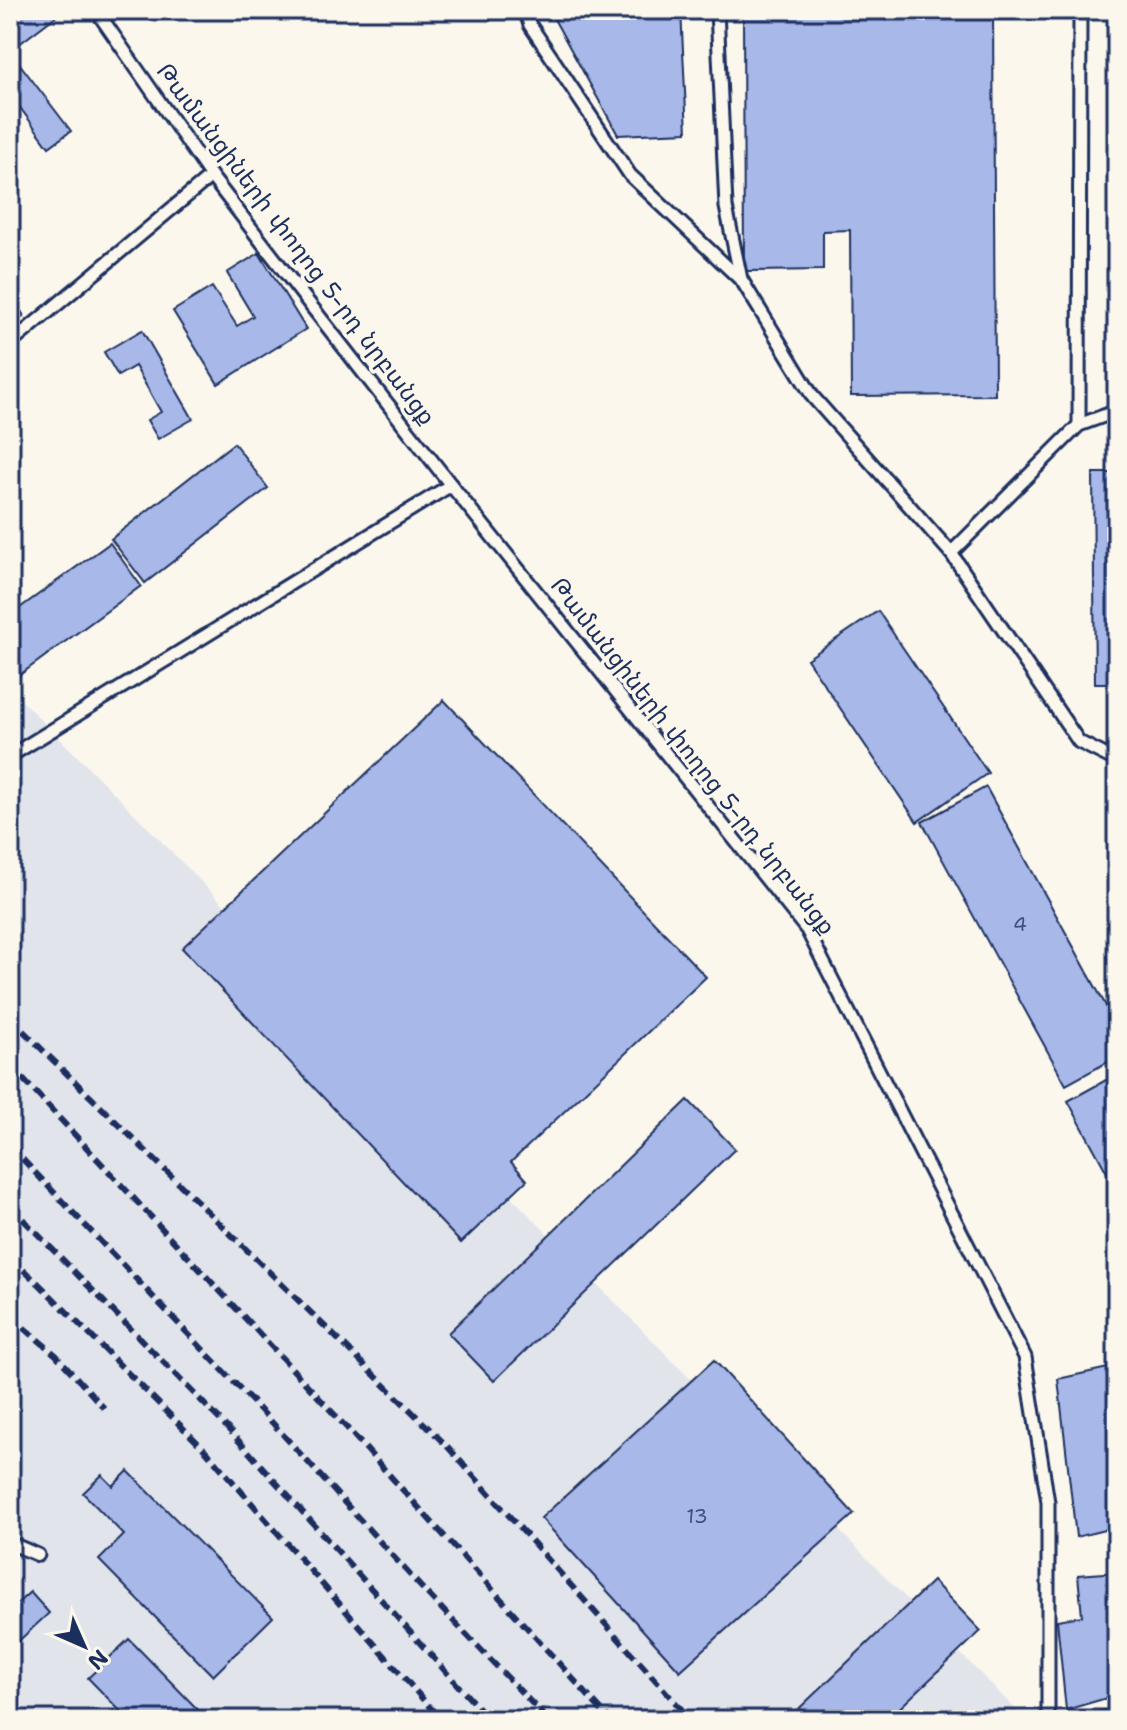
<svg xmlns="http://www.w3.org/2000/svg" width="1127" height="1730" viewBox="0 0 1127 1730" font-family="'Shantell Sans','Noto Sans Armenian',sans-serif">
	<rect width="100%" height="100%" fill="#fbf7ec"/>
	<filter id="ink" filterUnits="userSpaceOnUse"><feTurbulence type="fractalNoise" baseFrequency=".0125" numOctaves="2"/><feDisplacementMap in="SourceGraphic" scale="16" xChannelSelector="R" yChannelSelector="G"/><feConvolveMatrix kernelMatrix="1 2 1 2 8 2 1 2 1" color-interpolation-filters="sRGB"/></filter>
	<g filter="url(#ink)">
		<path fill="#e2e4eb" d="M10,689l94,94 922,937h-1016z"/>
		<g fill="#a8b9e9" stroke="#1b2f5e" stroke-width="2">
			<path d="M10,10h54l-54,41z"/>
			<rect x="164" y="10" width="79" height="6"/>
			<path d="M554,10h127l6,122 -69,3 -64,-116z"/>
			<path d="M743,10h250l2,385 -144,1 -1,-166 -27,1v39l-79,1z"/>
			<path d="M19,63l52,68 -22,16 -39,-53v-25z"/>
			<path d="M259,253l47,76 -88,55 -45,-73 39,-24 25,39 16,-10 -26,-43z"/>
			<path d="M10,294l14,22 -14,9z"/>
			<path d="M142,330l51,89 -35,20 -11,-19 14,-8 -26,-46 -17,10 -14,-24z"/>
			<path d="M234,443l34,45 -123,95 -34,-44z"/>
			<path d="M1093,473h24v210h-22z"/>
			<path d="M110,543l31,43 -131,96v-67z"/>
			<path d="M878,611l110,162 -71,49 -110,-163z"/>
			<path d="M444,700l262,277 -195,185 16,18 -66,63 -279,-295z"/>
			<path d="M986,787l131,239v31l-51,28 -144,-263z"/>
			<path d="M1117,1074v117l-49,-90z"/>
			<path d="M688,1100l47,49 -241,232 -46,-48z"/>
			<path d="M714,1360l140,154 -174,157 -139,-153z"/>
			<path d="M1117,1366v161l-41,10 -18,-158z"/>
			<path d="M128,1471l145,146 -60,59 -114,-116 25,-25 -41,-42 19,-18 11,11z"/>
			<path d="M1117,1572v123l-51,15 -9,-90 25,-4 -4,-41z"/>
			<path d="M933,1581l48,50 -94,89h-100z"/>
			<path d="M30,1592l19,21 -39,36v-39z"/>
			<path d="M129,1639l79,81h-79l-41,-42z"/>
			<path d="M1117,1707v13h-33l-1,-3z"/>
		</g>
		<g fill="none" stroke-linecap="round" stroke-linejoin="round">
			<g stroke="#1b2f5e" stroke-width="17">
				<g id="lane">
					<path d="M96,10l115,166 90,117 150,192 356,445 218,427 23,145v218"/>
					<path d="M525,10l5,15 100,150 110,104"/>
					<path d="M717,10l9,197 15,72 72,118 138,156 128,-128 38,-14"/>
					<path d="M10,344l201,-168"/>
					<path d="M1079,425l1,-415"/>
					<path d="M951,553l128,189 38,19"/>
					<path d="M10,756l441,-271"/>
					<path d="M10,1543l28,12"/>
				</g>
			</g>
			<use href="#lane" stroke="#fbf7ec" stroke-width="11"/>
			<g stroke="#1b2f5e" stroke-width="6" stroke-dasharray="12 6" stroke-linecap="butt">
				<path d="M10,1018l437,428 244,274"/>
				<path d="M10,1065l337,363 263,292"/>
				<path d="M10,1146l258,272 152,168 128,134"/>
				<path d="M10,1206l211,215 268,299"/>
				<path d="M10,1258l29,26 168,168 234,268"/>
				<path d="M10,1316l46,39 48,53"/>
			</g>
		</g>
	</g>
	<g text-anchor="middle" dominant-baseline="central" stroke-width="7" stroke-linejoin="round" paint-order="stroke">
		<g font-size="20" fill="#3e5281">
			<text x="1020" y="924">4</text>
			<text x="697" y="1516">13</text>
		</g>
		<g font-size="24" fill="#1b2f5e" stroke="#fbf7ec">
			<text transform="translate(296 244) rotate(53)">Թամանցիների փողոց 5-րդ նրբանցք</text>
			<text transform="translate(693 756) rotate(52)">Թամանցիների փողոց 5-րդ նրբանցք</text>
		</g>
	</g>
	<rect width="1127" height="1730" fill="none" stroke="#fbf7ec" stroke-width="40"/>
	<rect x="20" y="20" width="1087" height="1690" fill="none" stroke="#1b2f5e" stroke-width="3" filter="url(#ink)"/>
	<g transform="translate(84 1646) rotate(135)" stroke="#fbf7ec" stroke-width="6" paint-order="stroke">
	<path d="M0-6L14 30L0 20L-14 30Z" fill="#1b2f5e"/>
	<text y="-12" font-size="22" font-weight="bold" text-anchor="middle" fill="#1b2f5e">N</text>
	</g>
</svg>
